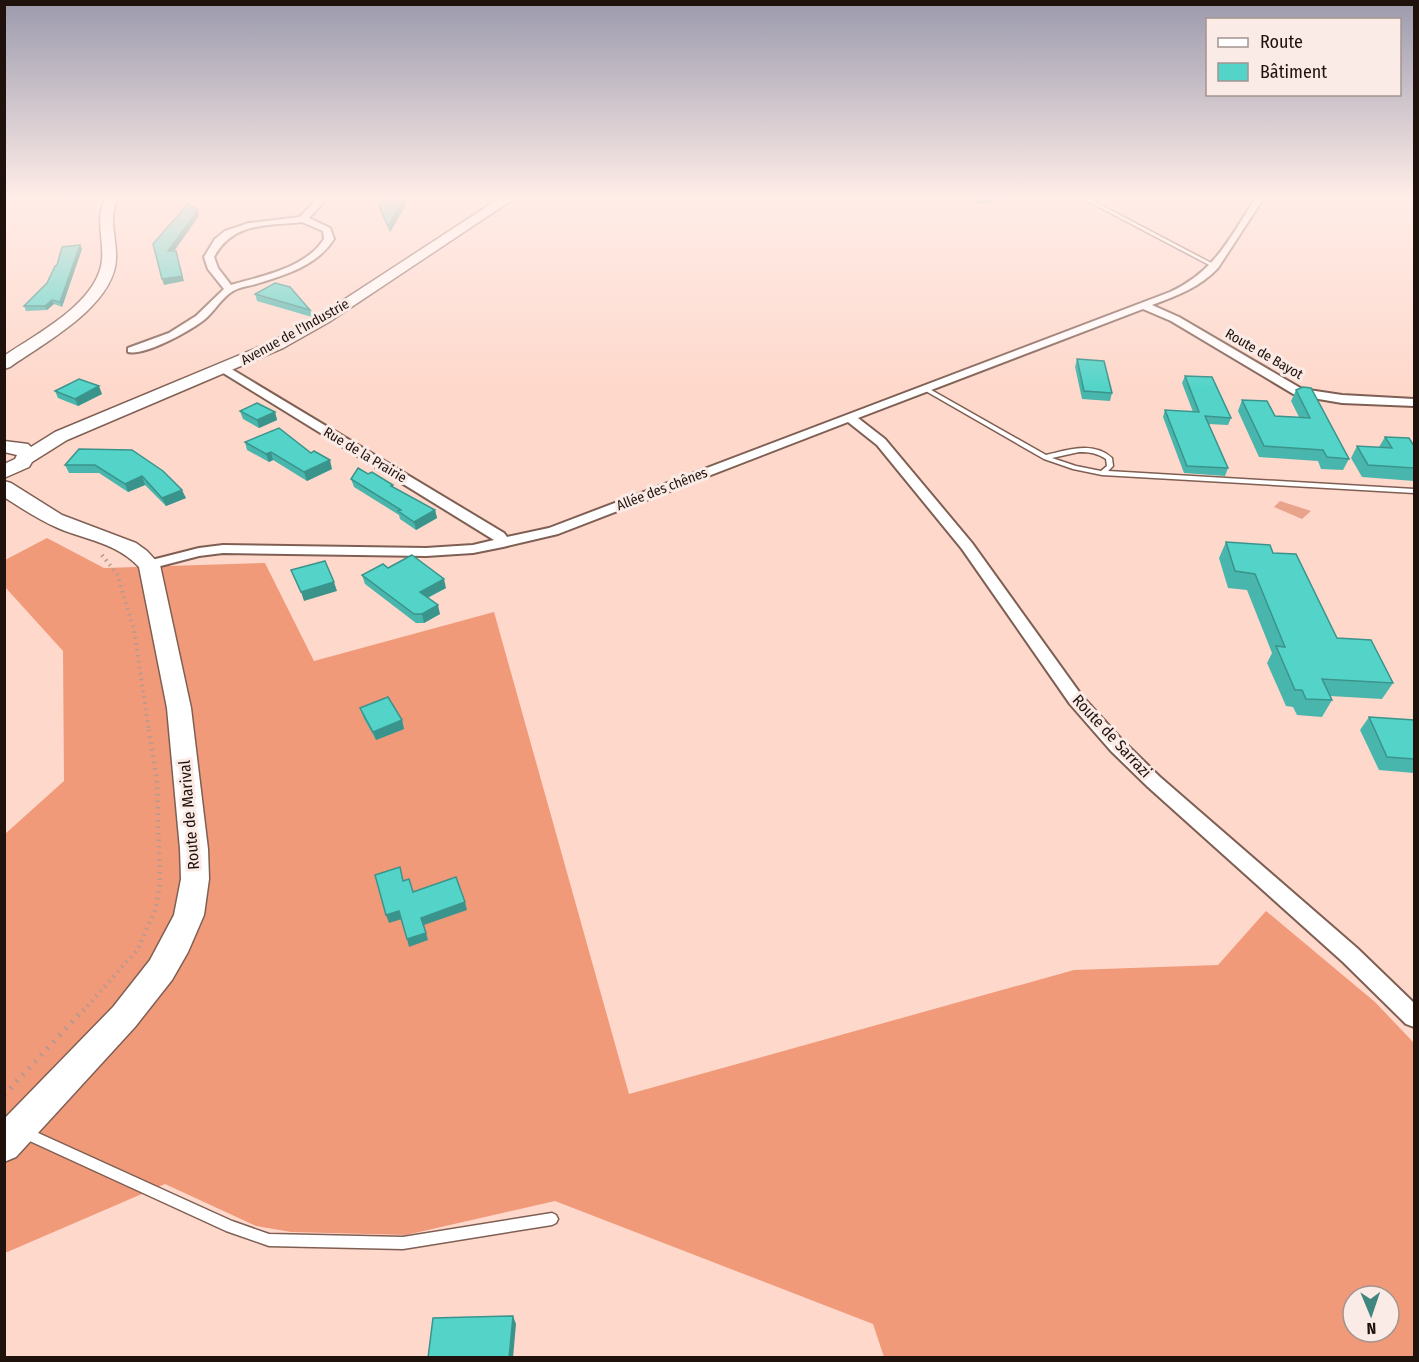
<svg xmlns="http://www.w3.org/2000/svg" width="1419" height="1362" viewBox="0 0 1419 1362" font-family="'Fira Sans Condensed',sans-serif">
	<rect width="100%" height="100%" fill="#fed8cb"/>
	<path fill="#e9a38a" d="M1280,501l31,10 -9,8 -28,-12z"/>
	<path fill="#f19a7a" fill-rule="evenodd" d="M47,538l57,30 161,-5 49,98 180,-49 135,482 445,-124 144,-5 48,-54 109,91 39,41v314h-530l-11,-33 -318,-123 -149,34 -115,-3 -35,-6 -91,-42 -160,69v-419l59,-53 -1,-130 -58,-64v-27zM1353,1296h36v36h-36z"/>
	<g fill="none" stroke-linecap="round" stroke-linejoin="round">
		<g stroke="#7f5f53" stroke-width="3">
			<g id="lane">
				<path d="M1078,196h6l133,70 -4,1z"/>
				<path d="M926,387l120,68c22,-5 47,-14 66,3l1,8 -5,5 306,18v4l-312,-18 -29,-6 -29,-10 -120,-69v-2zM1079,452c11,0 18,1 27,7l1,7 -6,5 -25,-5 -24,-8z"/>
				<path d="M25,1127l207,94 37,13 134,3 149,-24 4,2 2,4 -2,4 -4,2 -149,24 -134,-3 -43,-15 -205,-94 -2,-4 2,-4z"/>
			</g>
		</g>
		<g stroke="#7f5f53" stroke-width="4">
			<g id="street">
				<path d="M320,196h9l-20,22 21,10 4,11c-17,27 -49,36 -78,45 -7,2 -16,3 -23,7 -11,6 -19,21 -29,29 -14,11 -59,36 -76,32v-4l41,-15 27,-17 28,-27 -16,-20 -4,-12 11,-18 10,-8 24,-8 51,-6zM302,222l21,9 1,8c-18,29 -62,37 -93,46l-13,-17 -4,-11c19,-35 52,-31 88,-35z"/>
				<path d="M1257,196h8l-47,72c-18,19 -41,28 -66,37l27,12 123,72 40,6 72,4v7l-72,-3 -47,-8 -124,-74 -28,-12 -285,109 27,21 87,104 110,153 41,45 37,36 197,171 57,55v24l-8,-3 -63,-62 -195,-175 -37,-36 -41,-47 -108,-155 -85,-104 -29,-23 -290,112 -55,13 -30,6 -47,3 -203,-3 -24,3 -50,13 -7,-4 2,-3 55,-14 24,-3 203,3 47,-3 21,-5 -274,-169v-4h8l276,166 3,4 42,-9 621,-236c46,-21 60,-55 87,-96z"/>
			</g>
		</g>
		<g stroke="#7f5f53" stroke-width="3">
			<g id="secondary">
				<path d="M107,196h12c-12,22 -2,40 -3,63 -2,47 -72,84 -106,108l-6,2v-13c32,-22 94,-53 98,-96 2,-23 -8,-42 5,-64z"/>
				<path d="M503,196h15l-189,126 -46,26 -216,92 -35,22 -3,5 -25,11v-14l11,-5 2,-4 -13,-3v-11l24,3 3,3 24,-15 216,-90 48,-26z"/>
				<path d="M4,481l7,2 51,32 74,28 11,8 13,14 31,143 17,141 1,30 -5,36 -16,37 -16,28 -37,47 -119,130 -12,5v-43l109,-112 37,-47 24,-45 7,-36 -1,-30 -13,-141 -28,-141c-22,-24 -53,-27 -81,-39 -19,-8 -37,-20 -54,-31z"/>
			</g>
		</g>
		<path stroke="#b7998f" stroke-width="4" stroke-dasharray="1.5 4.5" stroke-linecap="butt" d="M102,555l15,19 17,56 15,102"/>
		<path stroke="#b7998f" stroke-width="4.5" stroke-dasharray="1.5 5" stroke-linecap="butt" d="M83,1011l55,-62 18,-41 4,-25 -3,-102 -8,-51"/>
		<path stroke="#b7998f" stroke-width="5" stroke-dasharray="2 7" stroke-linecap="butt" d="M4,1095l80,-86"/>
		<use href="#lane" fill="#fff" fill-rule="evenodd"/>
		<use href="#street" fill="#fff" fill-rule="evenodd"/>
		<use href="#secondary" fill="#fff" fill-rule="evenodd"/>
	</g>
	<g fill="#48b6ac">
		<path d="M280,196h22l-2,3 -20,-1z"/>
		<path d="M965,196h66l-53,8z"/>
		<path d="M378,203h29l-17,29 -11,-23z"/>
		<path d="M80,245l2,4 -20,58 -8,-3 -7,6 -21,1 -2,-5 23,-23 10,-18z"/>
		<path d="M255,294l55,16 2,7 -55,-16z"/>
		<path d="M1077,359l35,34 -2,8 -28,-2 -7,-32z"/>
		<path d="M1185,376l46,42 -3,7 -20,-1 20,44 -3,8 -41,-3 -21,-56 2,-7 28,2 -11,-29z"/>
		<path d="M1296,390l53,69 -6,11 -22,-1 -3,-8 -59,-4 -21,-46 4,-11 33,16 24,1 -8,-16z"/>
		<path d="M55,391l47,3 -24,12 -20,-8z"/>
		<path d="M240,411l35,1 2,8 -18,8 -16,-9z"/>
		<path d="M1385,437l29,9v35l-52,-4 -11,-19 6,-12 22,1z"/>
		<path d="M245,442l87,27 -25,12 -34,-21 -4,2 -22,-12z"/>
		<path d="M132,450l54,48 -20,8 -21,-21 -17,7 -29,-19h-30l-4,-8z"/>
		<path d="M351,479l42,8 42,23 2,8 -21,12 -16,-11 -1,-4 -45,-28z"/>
		<path d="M1226,542l47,11 64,85 56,45 -11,16 -52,-3 2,4 -10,17 -25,-2 -4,-8 -7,-1 -19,-43 5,-10 -25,-63 -19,-2 -9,-30z"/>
		<path d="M388,568l58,20 -18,10 12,16 -16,9h-8l-51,-39 -3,-9z"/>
		<path d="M360,708l42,12 2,9 -28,11 -13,-23z"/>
		<path d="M1369,717l45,3v53l-35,-3 -19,-40z"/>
	</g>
	<g fill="#3b948c">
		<path d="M63,196h25v2l-23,3z"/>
		<path d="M993,196h38l-53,8 1,-6z"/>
		<path d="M405,197l2,6 -17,29 -2,-6z"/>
		<path d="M198,210l1,6 -29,41 -2,-6z"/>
		<path d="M80,245l2,4 -20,58 -2,-5z"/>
		<path d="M176,251l8,30 -20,4 -2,-6z"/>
		<path d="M52,300l2,4 -7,6 -2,-4z"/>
		<path d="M99,386l3,8 -24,12 -3,-7z"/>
		<path d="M275,412l2,8 -18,8 -2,-8z"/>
		<path d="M271,452l2,8 -4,2 -3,-8z"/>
		<path d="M330,460l2,9 -25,12 -3,-9z"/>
		<path d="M142,476l3,9 -17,7 -3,-8z"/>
		<path d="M182,490l4,8 -20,8 -4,-8z"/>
		<path d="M435,510l2,8 -21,12 -2,-8z"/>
		<path d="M444,579l2,9 -24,12 -2,-8z"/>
		<path d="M334,582l3,9 -33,10 -3,-9z"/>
		<path d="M438,605l2,9 -16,9 -2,-9z"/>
		<path d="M402,720l2,9 -28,11 -3,-8z"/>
		<path d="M465,902l2,8 -43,15 4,15 -19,7 -2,-8 14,-21z"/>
		<path d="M399,911l3,8 -13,4 -3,-8z"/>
		<path d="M513,1316l3,8 -3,34h-4z"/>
	</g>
	<g fill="#54d4c8" stroke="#3b948c" stroke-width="1.5">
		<path d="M975,196h18l-14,2z"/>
		<path d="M405,197l-17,29 -10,-23z"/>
		<path d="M188,204l10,6 -30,41h8l6,25 -20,3 -9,-35z"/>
		<path d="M80,245l-20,57 -8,-2 -7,6h-21l23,-23 8,-17 2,-1 5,-18z"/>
		<path d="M275,283l15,4 20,23 -55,-16z"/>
		<path d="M1077,359l27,2 8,32 -28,-2z"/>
		<path d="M1185,376l27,1 19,41 -26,-2 23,52 -41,-2 -22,-56 34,2z"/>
		<path d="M79,379l20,7 -24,13 -20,-8z"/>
		<path d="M1303,387l8,1 38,71 -22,-2 -4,-7 -59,-4 -22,-46 25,1 8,15 35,2 -14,-28z"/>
		<path d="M257,403l18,9 -18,8 -17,-9z"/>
		<path d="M279,428l32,25 3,-2 16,9 -26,12 -33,-20 -5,2 -21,-12z"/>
		<path d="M1385,437l24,1 5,8v22l-46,-3 -11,-19 35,2z"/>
		<path d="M79,449l53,1 31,21 19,19 -20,8 -20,-22 -17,8 -30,-19h-30z"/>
		<path d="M358,468l10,6 4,-2 21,13 -2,1 44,24 -21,12 -16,-11 3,-1 -50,-31z"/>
		<path d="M1226,542l44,3 3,8 23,1 41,84 34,2 22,43 -71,-4 10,21 -26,-1 -4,-9h-7l-19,-44 9,1 -30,-73 -20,-3z"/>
		<path d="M412,555l32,24 -24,13 18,13 -16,9h-8l-52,-39 21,-11 5,4z"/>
		<path d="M325,561l9,21 -33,10 -10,-22z"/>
		<path d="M388,697l14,23 -29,12 -13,-24z"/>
		<path d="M1369,717l45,3v39l-27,-2z"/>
		<path d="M400,867l3,14 6,-2 4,13 43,-15 9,25 -44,16 5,15 -19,6 -8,-28 -13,4 -11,-40z"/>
		<path d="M513,1316l-4,42h-81l5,-40z"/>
	</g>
	<linearGradient id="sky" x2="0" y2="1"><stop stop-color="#9b9aad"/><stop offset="0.51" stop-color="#ffede8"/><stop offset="1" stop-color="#ffede8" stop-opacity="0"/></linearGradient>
	<rect width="1419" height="387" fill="url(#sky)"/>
	<g text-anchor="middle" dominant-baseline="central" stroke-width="6" stroke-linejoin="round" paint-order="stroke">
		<g font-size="14" fill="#1f120d" stroke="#fbebe6">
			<text transform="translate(295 332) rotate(-29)">Avenue de l'Industrie</text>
			<text transform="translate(1264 354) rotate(30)">Route de Bayot</text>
			<text transform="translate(365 455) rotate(31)">Rue de la Prairie</text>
			<text transform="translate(662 489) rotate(-21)">Allée des chênes</text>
		</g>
		<g font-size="16" fill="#1f120d" stroke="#fbebe6">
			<text transform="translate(1112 736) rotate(47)">Route de Sarrazi</text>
			<text transform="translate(189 815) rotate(-95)">Route de Marival</text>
		</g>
	</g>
	<rect width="1419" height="1362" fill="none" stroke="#1f120d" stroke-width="12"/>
	<rect x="1206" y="18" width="195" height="78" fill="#fbebe6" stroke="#a3948f" stroke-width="1.5"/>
	<rect x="1218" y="38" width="30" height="9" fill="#ffffff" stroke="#a3948f" stroke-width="1.5"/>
	<text x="1260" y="48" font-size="18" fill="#1f120d">Route</text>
	<rect x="1218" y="63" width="30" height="18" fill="#54d4c8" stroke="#a3948f" stroke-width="1.5"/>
	<text x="1260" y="78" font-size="18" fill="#1f120d">Bâtiment</text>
	<g transform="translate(1371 1314) rotate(178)"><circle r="28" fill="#fbebe6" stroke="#a3948f" stroke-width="1.5"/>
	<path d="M0-4.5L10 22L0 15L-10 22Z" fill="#3f867e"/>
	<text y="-9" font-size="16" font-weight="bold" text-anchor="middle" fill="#1f120d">N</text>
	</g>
</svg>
